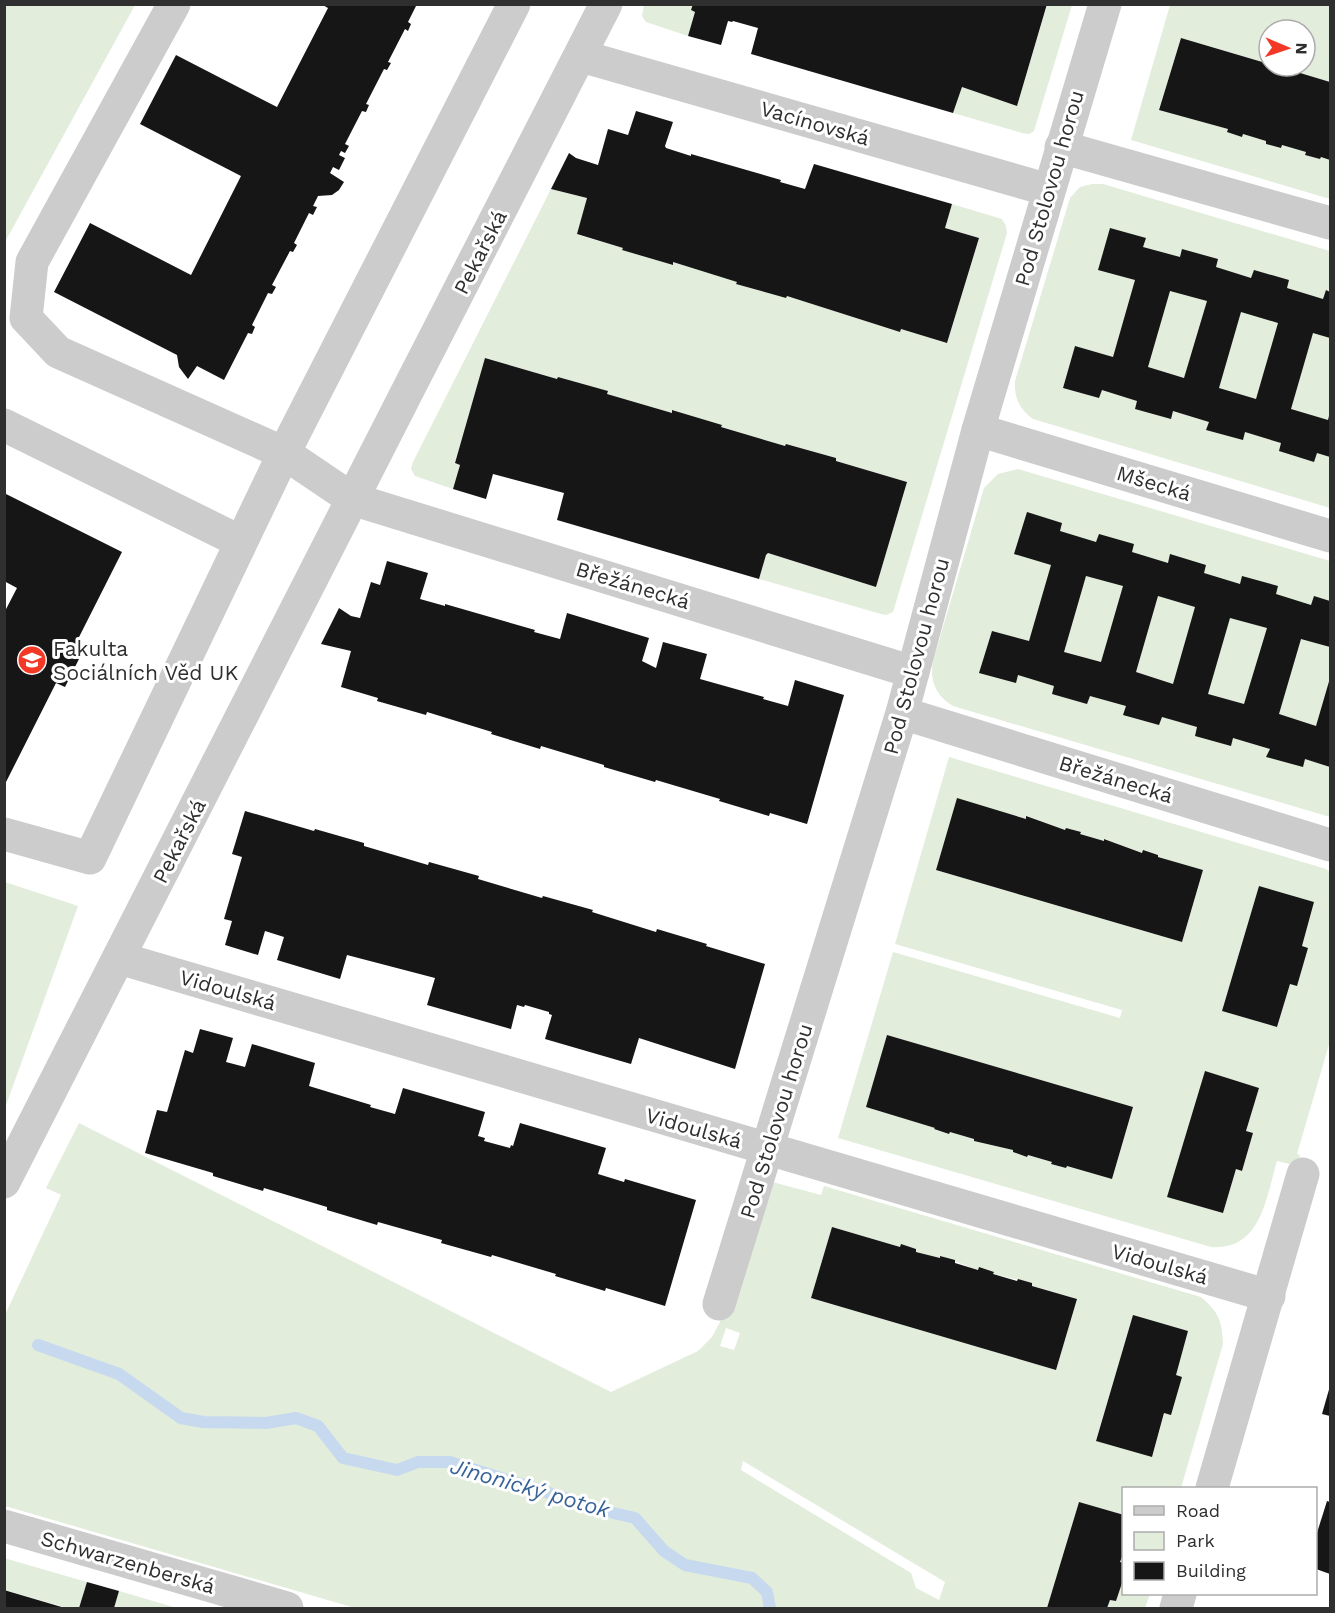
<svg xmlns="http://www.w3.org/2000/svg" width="1335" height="1613" viewBox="0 0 1335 1613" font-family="'Work Sans',sans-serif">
	<rect width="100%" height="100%" fill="#fff"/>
	<g fill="#e2eddc" fill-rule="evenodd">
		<path d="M5,4l130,1 -130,237 -1,-237z"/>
		<path d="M644,5h49l-2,5 4,2 -7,24 -42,-14 -4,-6z"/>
		<path d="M1047,5h25l-38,126 -5,3 -7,-1 -69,-20 9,-26 55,19z"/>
		<path d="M1170,5h160v77l-53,-16h28v-36h-36v34l-88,-26 -22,71 69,20 14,7 1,-2 23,7v3l15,4 1,-3 24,7 -1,3 15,4 1,-2 9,3v39l-199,-59z"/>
		<path d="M1092,184h11l227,67v257l-297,-89c-14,-10 -19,-22 -18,-38l55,-183 10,-11z"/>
		<path d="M551,189l36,9 -9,37 45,13v2l49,15 1,-3 64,20v2l49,14 1,-2 113,36 1,-3 46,14 32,-105 -34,-10 7,-24 50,15 4,7 1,7 -114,379 -7,3 -5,-1 -122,-35 7,-24 2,-2 108,34 31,-105 -71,-21v-3l-49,-14 -2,2 -64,-19v-2l-48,-15 -2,3 -64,-19v-3l-49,-14 -1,2 -71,-21 -31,105 5,2 -7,24 -38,-13 -4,-7 2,-7z"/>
		<path d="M1018,469l312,92v256l-377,-111c-17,-10 -24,-26 -20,-45l51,-173 14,-14z"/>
		<path d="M949,757l377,112 4,3v169l-33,113 3,1 -3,11 -20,-5c-11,37 -16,90 -66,86l-373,-109 55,-186 227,66 2,-8 -227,-66zM957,799l69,20 1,-2 38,13 1,-2 14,4v2l24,7 1,-2 37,14 2,-2 14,4v2l45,14 -21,71 -246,-72zM1259,886l55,16 -12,44 6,2 -18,36 -13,43 -55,-16zM887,1035l246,73 -21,71 -45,-13 -1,2 -15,-4 1,-2 -24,-7 -1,2 -14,-5v-2l-39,-9v-2l-24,-7 -1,2 -14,-4v-2l-68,-21zM1205,1072l54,16 -13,43 7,2 -11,38 -6,-2 -13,44z"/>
		<path d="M5,882l73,24 -73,202 -1,-226z"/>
		<path d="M79,1123l532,269 87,-41 14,-14 8,-15 41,-143 60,16 3,-9 377,111c18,15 21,24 22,47l-42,144h-57l-1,27 -44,-13 -32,106h-692l-350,-102 -1,-189 57,-122 -15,-7zM832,1227l68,20 2,-2 14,4v3l24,6v-2l38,14 1,-3 15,5 -1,2 39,9v3l45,13 -21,71 -245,-72zM1133,1316l55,15 -36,126 -56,-17zM726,1328l14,5 -6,17 -14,-4zM743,1461l202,121 -6,18 -23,-12 -5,-15 -170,-103z"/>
		<path d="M4,1558l83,24 -8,26h-12l-62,-18z"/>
		<path d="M1123,1577l1,17h26l-5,14h-38l3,-8 6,1z"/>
		<path d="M119,1591l58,17h-63z"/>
	</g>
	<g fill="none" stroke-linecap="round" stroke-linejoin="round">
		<path stroke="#c7d9ef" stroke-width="12" d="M38,1345l81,29 62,44 22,4 63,1 30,-5 22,8 25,32 54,12 21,-8h32l115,36 27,10 43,10 29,33 21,14 67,13 15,14 3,16"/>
	</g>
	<g fill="#161616" fill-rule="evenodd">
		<path d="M321,4h96l-9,18 3,2 -3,7 -3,-2 -17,33 3,1 -4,7 -3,-1 -18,35 3,1 -3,7 -4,-1 -17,33 4,2 -4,7 -4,-2 -2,4 6,3 -6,12 -6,-3 -3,6 14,9 -5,8 -7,5 -14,1 -5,10 4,1 -4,8 -4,-2 -15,30 3,2 -4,7 -3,-1 -18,34 4,2 -4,7 -4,-1 -16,32 3,2 -3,7 -4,-1 -24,47 -27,-14 -9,13 -9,-12 -2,-12 -123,-63 36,-69 101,52 50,-99 -101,-52 36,-69 101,52 51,-99z"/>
		<path d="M693,4h354l-30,102 -55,-19 -9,26 -202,-59 7,-26 -25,-7 -1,1 -4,-1 -7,24 -33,-9 7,-24 -4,-2z"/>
		<path d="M1181,38l88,26v2h8l53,16v78l-9,-3 -1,2 -15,-4 1,-3 -24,-7 -1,3 -15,-4v-3l-23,-7 -1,3 -15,-5 1,-3 -69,-19z"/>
		<path d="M636,111l37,11 -8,24 1,2 25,8v-2l90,26 -1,2 25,7 9,-25 138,40 -7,24 34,10 -32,105 -46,-14 -1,3 -113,-36 -1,2 -50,-14 1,-2 -64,-20v3l-51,-15 1,-2 -46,-14 10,-36 -36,-9 18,-36 7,5 22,7 10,-36 20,6z"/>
		<path d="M1110,228l36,10 -3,9 37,10 2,-8 36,10 -2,8 35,11 3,-8 35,10 -2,8 36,11 3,-9 4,2v46l-17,-5 -22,76 37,11 2,-8v45l-13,-4 -3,9 -35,-11 2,-8 -36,-11 -2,8 -37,-10 3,-8 -36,-11 -2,8 -36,-10 2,-8 -35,-11 -3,8 -36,-10 12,-42 38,11 22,-77 -37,-10zM1170,291l37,10 -23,77 -36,-11zM1241,312l37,11 -22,76 -37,-11z"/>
		<path d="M485,358l72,21 1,-2 50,14 -1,3 65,19v-3l50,15 -1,2 64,19 1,-2 50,14v3l71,21 -31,105 -108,-34 -2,2 -7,24 -202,-59 7,-27 -71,-19 -7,25 -33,-10 7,-24 -5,-2z"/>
		<path d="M4,493l118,59 -48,95 9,4 -18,36 -9,-4 -52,103v-173l13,-25 -13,-7z"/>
		<path d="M1027,512l35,11 -2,8 36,11 3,-8 35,10 -2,8 36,11 2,-9 36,11 -2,8 36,11 2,-8 36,10 -2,8 35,11 3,-9 16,5v46l-29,-8 -22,75 37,12 14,-48v89l-25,-8 -2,8 -37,-10 4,-8 -37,-11 -2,8 -36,-10 2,-9 -35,-10 -3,8 -36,-10 3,-9 -36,-10 -3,8 -35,-10 2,-8 -36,-11 -2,8 -37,-10 13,-42 37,10 22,-76 -37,-11zM1086,576l37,10 -22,76 -37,-10zM1158,596l37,11 -22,77 -37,-12zM1230,618l37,10 -23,76 -36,-10z"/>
		<path d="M387,561l41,12 -8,26 25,7v-2l90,26 -1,2 26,7 7,-26 82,25 -7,23 14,7 7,-26 44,12 -7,25 64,18 -1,2 25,7 7,-26 49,15 -37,129 -37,-11 -1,3 -50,-15 1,-2 -64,-19 -1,2 -51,-15v-2l-63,-19 -1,3 -49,-15 1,-2 -65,-20 -1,3 -49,-14 1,-3 -37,-11 10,-36 -30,-7 18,-36 12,8 9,2 11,-36 9,3z"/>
		<path d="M957,798l69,21v-3l39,14 1,-2 15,4 -1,2 24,7v-2l38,14 1,-3 15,5v2l45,13 -21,72 -246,-72z"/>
		<path d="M245,811l69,20 1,-2 49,14v3l64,19 1,-3 50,14 -1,3 64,19 1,-2 50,14 -1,2 64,20 1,-3 50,15 -1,2 59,18 -30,105 -96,-31 -8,26 -86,-25 7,-24 -3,-1v-2l-24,-7 -1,2 -7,-2 -6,24 -84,-24 8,-27 -88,-23 -7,24 -63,-19 7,-23 -19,-6 -7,24 -33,-10 7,-24 -8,-2 18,-62 -10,-3z"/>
		<path d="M1259,886l55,16 -12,44 6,2 -11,38 -7,-2 -13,43 -55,-16z"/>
		<path d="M200,1029l33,9 -7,24 19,5 7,-23 63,19 -6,23 62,19 -1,2 25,7 8,-26 82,24 -7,24 7,2 -1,3 26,7 1,-3 2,1 7,-23 86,25 -8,26 26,8 1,-3 71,21 -31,106 -59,-18 -1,3 -50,-15 1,-2 -64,-19 -1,2 -50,-14 1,-3 -64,-18 -1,3 -50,-15v-3l-63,-19 -1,3 -50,-15v-3l-68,-20 12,-43 10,2 18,-62 8,3z"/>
		<path d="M887,1035l246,72 -21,72 -45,-13 -1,2 -15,-4 1,-2 -24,-7 -1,2 -14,-5v-2l-39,-9v-2l-24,-7 -1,2 -15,-5 1,-1 -69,-21z"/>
		<path d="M1205,1071l54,17 -13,43 7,2 -11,38 -6,-2 -13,44 -56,-16z"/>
		<path d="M832,1227l68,20 1,-3 15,5v3l24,6v-2l15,4v3l23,7 1,-3 15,5 -1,2 24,7 1,-2 14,4v3l45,13 -21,71 -245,-72z"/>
		<path d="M1133,1315l55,16 -12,44 6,2 -11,38 -7,-2 -12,44 -56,-16z"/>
		<path d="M1330,1386v30l-8,-2z"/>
		<path d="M1327,1501l3,1v72l-14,-5v-33z"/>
		<path d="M1079,1502l45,13v37l-4,10 4,1 -2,20 -6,18 -6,-1 -3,8h-60z"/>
		<path d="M87,1582l32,9 -5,17h-35z"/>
		<path d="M4,1590l61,18h-61z"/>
	</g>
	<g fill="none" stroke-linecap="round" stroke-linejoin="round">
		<g stroke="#ccc" stroke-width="33">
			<path d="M174,4l-142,258 -6,56 32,34 226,101 68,46 561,173"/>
			<path d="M581,56l468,134"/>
			<path d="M1061,147l269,76"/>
			<path d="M4,425l237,117"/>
			<path d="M978,430l352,106"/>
			<path d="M902,713l428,132"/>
			<path d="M4,834l86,24 194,-405 230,-449"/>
			<path d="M119,958l1150,338"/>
			<path d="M4,1182l405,-794 197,-384"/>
			<path d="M719,1304l183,-591 76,-283 127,-426"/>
			<path d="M1212,1488l91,-314"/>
			<path d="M4,1526l283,82"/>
			<path d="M1176,1608l4,-14"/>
		</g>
	</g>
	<defs>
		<g id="university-disc" transform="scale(1.5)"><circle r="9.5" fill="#f33825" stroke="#fff"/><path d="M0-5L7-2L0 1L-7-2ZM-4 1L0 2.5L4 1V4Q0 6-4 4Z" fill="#fff"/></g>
	</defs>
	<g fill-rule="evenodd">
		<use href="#university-disc" x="32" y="660"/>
	</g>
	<g text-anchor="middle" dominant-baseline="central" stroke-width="6" stroke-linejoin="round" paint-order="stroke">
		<g font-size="21" fill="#2f2f2f" stroke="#fff">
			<text transform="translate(815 123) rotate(16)">Vacínovská</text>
			<text transform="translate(1049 188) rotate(-74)">Pod Stolovou horou</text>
			<text transform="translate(480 252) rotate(-63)">Pekařská</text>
			<text transform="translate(1154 483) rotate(17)">Mšecká</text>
			<text transform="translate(633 585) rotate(17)">Břežánecká</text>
			<text transform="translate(916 656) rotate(-75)">Pod Stolovou horou</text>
			<text transform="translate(1116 779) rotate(17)">Břežánecká</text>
			<text transform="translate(179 841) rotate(-63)">Pekařská</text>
			<text transform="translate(228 990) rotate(16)">Vidoulská</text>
			<text transform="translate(776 1121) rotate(-73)">Pod Stolovou horou</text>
			<text transform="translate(694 1128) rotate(16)">Vidoulská</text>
			<text transform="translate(1160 1264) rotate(16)">Vidoulská</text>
			<text transform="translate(128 1562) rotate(16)">Schwarzenberská</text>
		</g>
		<g font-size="21" fill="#2f2f2f" stroke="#fff" text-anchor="start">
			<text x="53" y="648">Fakulta<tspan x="53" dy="24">Sociálních Věd UK</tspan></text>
		</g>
		<g font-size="22" font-style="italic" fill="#366298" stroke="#fff">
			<text transform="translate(530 1488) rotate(16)">Jinonický potok</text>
		</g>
	</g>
	<rect width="1335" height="1613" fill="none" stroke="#2f2f2f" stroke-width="12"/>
	<rect x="1122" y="1487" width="195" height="108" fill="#ffffff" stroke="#acacac" stroke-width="1.5"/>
	<rect x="1134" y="1506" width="30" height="9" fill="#cccccc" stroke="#acacac" stroke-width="1.5"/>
	<text x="1176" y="1517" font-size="18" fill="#2f2f2f">Road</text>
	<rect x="1134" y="1532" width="30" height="18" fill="#e2eddc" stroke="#acacac" stroke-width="1.5"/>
	<text x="1176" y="1547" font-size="18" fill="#2f2f2f">Park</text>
	<rect x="1134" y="1562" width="30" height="18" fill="#161616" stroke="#acacac" stroke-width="1.5"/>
	<text x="1176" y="1577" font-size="18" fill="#2f2f2f">Building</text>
	<g transform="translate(1287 48) rotate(92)"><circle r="28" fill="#ffffff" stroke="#acacac" stroke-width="1.5"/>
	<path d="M0-4.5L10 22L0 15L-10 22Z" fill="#f33825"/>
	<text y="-9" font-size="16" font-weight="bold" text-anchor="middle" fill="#2f2f2f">N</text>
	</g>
</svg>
